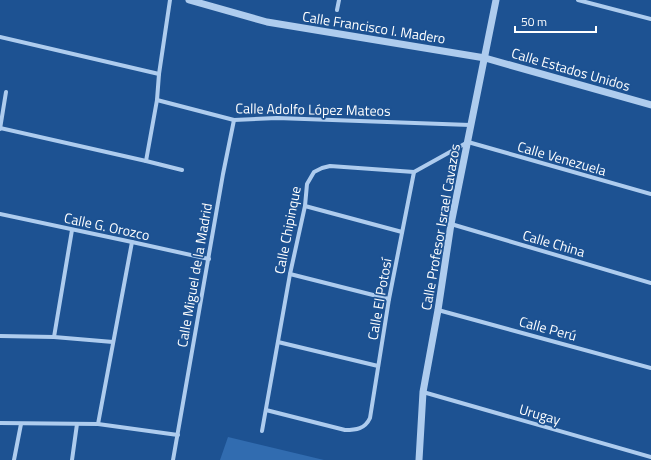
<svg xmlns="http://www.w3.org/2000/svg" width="651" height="460" viewBox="0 0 651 460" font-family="'Titillium Web',sans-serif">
	<rect width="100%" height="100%" fill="#1d5292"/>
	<path fill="#316cb0" d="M228,437l96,23h-104z"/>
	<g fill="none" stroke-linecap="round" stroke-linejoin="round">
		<g stroke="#aeccee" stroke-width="4">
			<path d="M578,0l73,19"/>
			<path d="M337,10l2,-10"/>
			<path d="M0,37l159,37"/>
			<path d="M157,100l77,20 43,-2 193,7"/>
			<path d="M0,128l146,33 36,9"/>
			<path d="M0,129l6,-37"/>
			<path d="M146,161l11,-61 2,-26 11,-74"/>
			<path d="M305,206l97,26"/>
			<path d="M0,214l132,28 77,17"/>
			<path d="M451,224l200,59"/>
			<path d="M290,274l99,25"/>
			<path d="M438,310l213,58"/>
			<path d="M0,336l54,1 59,5"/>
			<path d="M54,337l18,-107"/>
			<path d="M278,342l100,24"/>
			<path d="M423,392l228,65"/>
			<path d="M266,410l79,20c11,0 20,-1 25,-12l19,-119 25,-127"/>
			<path d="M0,423l98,1 80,11"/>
			<path d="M98,424l34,-182"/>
			<path d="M262,431l28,-157 15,-68 2,-22 7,-12 8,-4 8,-2 84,6 54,-30 183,52"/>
			<path d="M14,460l7,-36"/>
			<path d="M72,460l5,-36"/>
			<path d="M173,460l50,-286 11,-54"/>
		</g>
		<g stroke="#aeccee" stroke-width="7">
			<path d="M189,0l78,22 218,36 166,47"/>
			<path d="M419,460l4,-68 15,-82 13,-86 45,-224"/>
		</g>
	</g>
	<g text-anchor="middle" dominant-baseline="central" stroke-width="3.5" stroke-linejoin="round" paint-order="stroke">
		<g font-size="14" fill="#fff" stroke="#1d5292">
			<text transform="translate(374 27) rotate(9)">Calle Francisco I. Madero</text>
			<text transform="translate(571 69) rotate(16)">Calle Estados Unidos</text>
			<text transform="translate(313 109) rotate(1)">Calle Adolfo López Mateos</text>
			<text transform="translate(562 158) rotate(16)">Calle Venezuela</text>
			<text transform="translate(107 226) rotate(12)">Calle G. Orozco</text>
			<text transform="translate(440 227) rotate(-80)">Calle Profesor Israel Cavazos</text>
			<text transform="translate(287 230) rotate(-79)">Calle Chipinque</text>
			<text transform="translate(554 243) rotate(16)">Calle China</text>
			<text transform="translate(194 275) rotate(-80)">Calle Miguel de la Madrid</text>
			<text transform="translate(379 299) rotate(-80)">Calle El Potosí</text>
			<text transform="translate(548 328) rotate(15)">Calle Perú</text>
			<text transform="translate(540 414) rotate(16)">Urugay</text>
		</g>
	</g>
	<path d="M515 26v6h81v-6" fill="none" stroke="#ffffff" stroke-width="2"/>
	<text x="521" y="26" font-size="12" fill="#ffffff" stroke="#1d5292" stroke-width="3" paint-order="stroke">50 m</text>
</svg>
